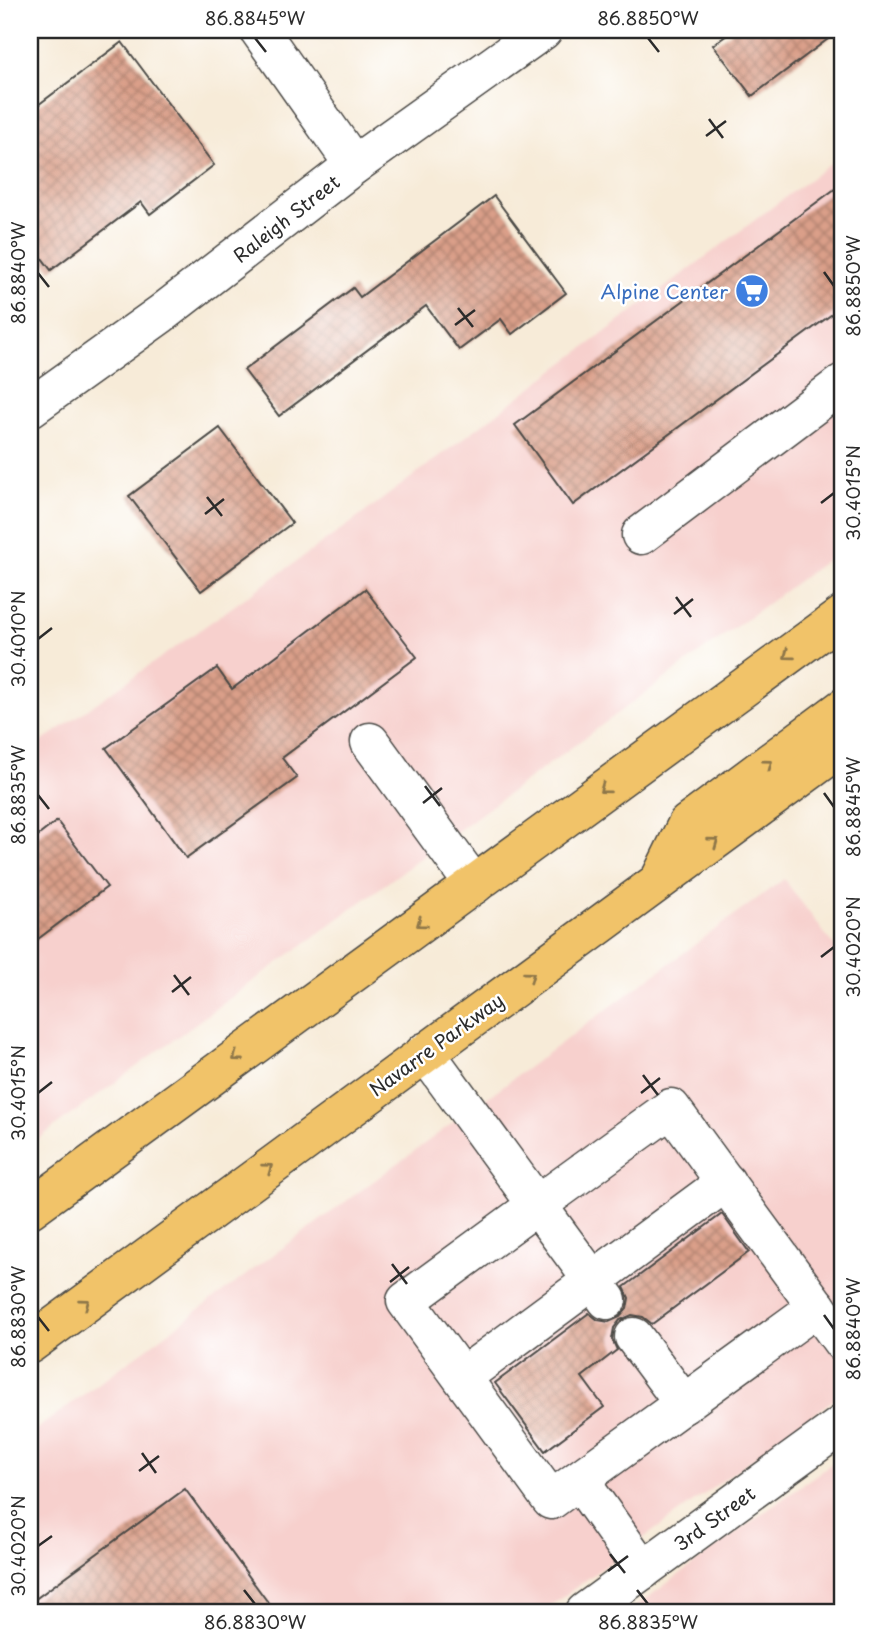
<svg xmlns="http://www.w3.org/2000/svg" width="873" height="1642" viewBox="0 0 873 1642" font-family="'Playpen Sans',sans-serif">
	<defs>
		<pattern id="building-cross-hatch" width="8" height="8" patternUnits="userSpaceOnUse" patternTransform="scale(1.75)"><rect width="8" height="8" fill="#da9f89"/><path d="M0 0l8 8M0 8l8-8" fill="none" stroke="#b18270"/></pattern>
	</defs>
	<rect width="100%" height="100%" fill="#fff"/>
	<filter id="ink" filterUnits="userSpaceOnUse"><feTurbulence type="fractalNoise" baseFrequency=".0143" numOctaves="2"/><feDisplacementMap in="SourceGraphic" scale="14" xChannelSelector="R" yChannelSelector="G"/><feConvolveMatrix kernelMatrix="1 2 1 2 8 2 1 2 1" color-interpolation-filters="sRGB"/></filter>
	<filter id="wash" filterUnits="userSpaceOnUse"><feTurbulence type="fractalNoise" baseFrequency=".00686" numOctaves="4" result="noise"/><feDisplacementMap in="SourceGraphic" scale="28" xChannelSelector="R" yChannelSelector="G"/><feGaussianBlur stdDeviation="1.57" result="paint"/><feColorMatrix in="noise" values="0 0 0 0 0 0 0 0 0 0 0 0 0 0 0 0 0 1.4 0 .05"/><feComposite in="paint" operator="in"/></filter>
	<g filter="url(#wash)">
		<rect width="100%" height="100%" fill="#f7ebd8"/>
		<g fill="#f7d0cd">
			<path d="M843,154v394l-813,597v-395l318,-225z"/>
			<path d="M784,879l59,79v435l-301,219h-512v-178z"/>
			<path d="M843,1455v157h-215z"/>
		</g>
		<g id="blocks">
			<g fill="url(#building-cross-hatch)">
				<path d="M734,30h106l-88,66 -39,-51z"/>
				<path d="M122,42l92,123 -64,49 -9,-12 -90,68 -21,-28v-131z"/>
				<path d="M843,183v123l-270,199 -58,-80z"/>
				<path d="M494,196l72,97 -54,41 -11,-15 -42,31 -33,-44 -147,110 -35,-46 109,-82 7,9z"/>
				<path d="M220,428l72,95 -91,68 -72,-95z"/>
				<path d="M365,589l52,68 -135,101 15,20 -111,80 -80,-110 111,-80 15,21z"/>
				<path d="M57,821l50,66 -77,58v-103z"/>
				<path d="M722,1214l27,38 -97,72 -9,-7 -11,-2 -12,5 -6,8 -2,11 5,11 -35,27 22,30 -59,44 -50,-68 94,-70 9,7 11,2 11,-5 7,-8 2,-11 -5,-11z"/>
				<path d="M185,1489l90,123h-245v-9z"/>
			</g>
		</g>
	</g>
	<g filter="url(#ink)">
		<use href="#blocks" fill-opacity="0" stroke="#4a4845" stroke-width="2"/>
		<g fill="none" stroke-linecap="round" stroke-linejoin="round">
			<g stroke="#4a4845" stroke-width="41">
				<g id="minor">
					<path d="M259,30l95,135"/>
					<path d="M30,408l131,-94 193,-149 189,-135"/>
					<path d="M641,535l202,-152"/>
					<path d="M370,742l104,143"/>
					<path d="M425,1052l112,153 134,-97 172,235"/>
					<path d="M607,1300l-70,-95 -131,96 145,199 266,-193"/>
					<path d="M634,1337l50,67"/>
					<path d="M462,1377l264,-195"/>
					<path d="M579,1480l64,90"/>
					<path d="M585,1612l258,-188"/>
				</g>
			</g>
			<g stroke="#4a4845" stroke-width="41">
				<g id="highway">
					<path d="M661,877l26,-53 156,-116"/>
					<path d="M30,1209l813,-594"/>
					<path d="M30,1344l813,-598"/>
				</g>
			</g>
			<use href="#minor" stroke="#fff" stroke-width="38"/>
			<use href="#highway" stroke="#f1c369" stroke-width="38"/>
		</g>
		<defs><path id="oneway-chevron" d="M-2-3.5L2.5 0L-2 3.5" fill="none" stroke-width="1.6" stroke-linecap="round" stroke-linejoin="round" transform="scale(1.75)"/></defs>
		<g stroke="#8e774a">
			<use href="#oneway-chevron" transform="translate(788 655) rotate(144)"/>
			<use href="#oneway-chevron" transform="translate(768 764) rotate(-37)"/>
			<use href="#oneway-chevron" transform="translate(604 789) rotate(144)"/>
			<use href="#oneway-chevron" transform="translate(714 842) rotate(-36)"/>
			<use href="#oneway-chevron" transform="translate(421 923) rotate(144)"/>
			<use href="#oneway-chevron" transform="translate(530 976) rotate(-36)"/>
			<use href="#oneway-chevron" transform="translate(237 1057) rotate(144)"/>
			<use href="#oneway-chevron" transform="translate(268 1168) rotate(-36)"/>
			<use href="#oneway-chevron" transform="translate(85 1303) rotate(-36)"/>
		</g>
	</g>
	<path fill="none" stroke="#2b2b2b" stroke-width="2.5" d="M255,38l11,14M648,38l11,14M709,119l14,19M706,136l20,-15M824,272l10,14M38,273l11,14M458,308l15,19M455,325l20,-15M207,497l15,19M821,503l13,-10M205,514l19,-15M676,597l15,20M674,614l19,-15M38,639l14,-11M425,786l15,20M824,793l10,14M38,795l11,14M423,803l19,-15M821,957l13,-10M174,975l15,20M172,992l19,-15M643,1075l15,20M38,1093l14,-11M641,1093l19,-15M392,1264l15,20M390,1282l19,-15M824,1315l10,14M38,1317l11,14M142,1453l14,20M139,1471l20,-15M38,1546l14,-10M610,1554l15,19M608,1571l20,-15M244,1590l11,14M637,1590l11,14"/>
	<defs>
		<g id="supermarket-disc" transform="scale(1.75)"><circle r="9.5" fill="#3f7fe0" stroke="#fff"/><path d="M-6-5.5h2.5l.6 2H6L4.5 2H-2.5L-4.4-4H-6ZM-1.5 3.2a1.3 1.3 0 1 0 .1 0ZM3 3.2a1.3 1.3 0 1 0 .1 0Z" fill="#fff"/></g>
	</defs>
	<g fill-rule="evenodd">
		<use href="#supermarket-disc" x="752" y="291"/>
	</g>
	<g text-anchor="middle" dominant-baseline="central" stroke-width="5" stroke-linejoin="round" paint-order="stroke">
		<g font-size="19" fill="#2b2b2b" stroke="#fff">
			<text transform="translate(286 218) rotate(-38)">Raleigh Street</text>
			<text transform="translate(436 1044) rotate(-36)">Navarre Parkway</text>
			<text transform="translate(714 1518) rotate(-36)">3rd Street</text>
		</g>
		<g font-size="19" fill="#366cbe" stroke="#fff" text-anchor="end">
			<text x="728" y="291">Alpine Center</text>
		</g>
	</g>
	<rect width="873" height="1642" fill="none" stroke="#fff" stroke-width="77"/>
	<rect x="38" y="38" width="796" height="1566" fill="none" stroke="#2b2b2b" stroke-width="2.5"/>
	<g font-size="18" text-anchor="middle" fill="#2b2b2b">
		<text x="255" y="25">86.8845°W</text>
		<text x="648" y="25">86.8850°W</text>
		<text transform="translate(19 273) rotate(-90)" y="6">86.8840°W</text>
		<text transform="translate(854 286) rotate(-90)" y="6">86.8850°W</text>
		<text transform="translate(854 493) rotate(-90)" y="6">30.4015°N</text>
		<text transform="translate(19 639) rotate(-90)" y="6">30.4010°N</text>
		<text transform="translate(19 795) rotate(-90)" y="6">86.8835°W</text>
		<text transform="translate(854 807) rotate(-90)" y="6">86.8845°W</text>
		<text transform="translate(854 947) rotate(-90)" y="6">30.4020°N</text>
		<text transform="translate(19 1093) rotate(-90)" y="6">30.4015°N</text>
		<text transform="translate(19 1317) rotate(-90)" y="6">86.8830°W</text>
		<text transform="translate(854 1329) rotate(-90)" y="6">86.8840°W</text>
		<text transform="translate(19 1546) rotate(-90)" y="6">30.4020°N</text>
		<text x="255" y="1629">86.8830°W</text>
		<text x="648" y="1629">86.8835°W</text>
	</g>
</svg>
